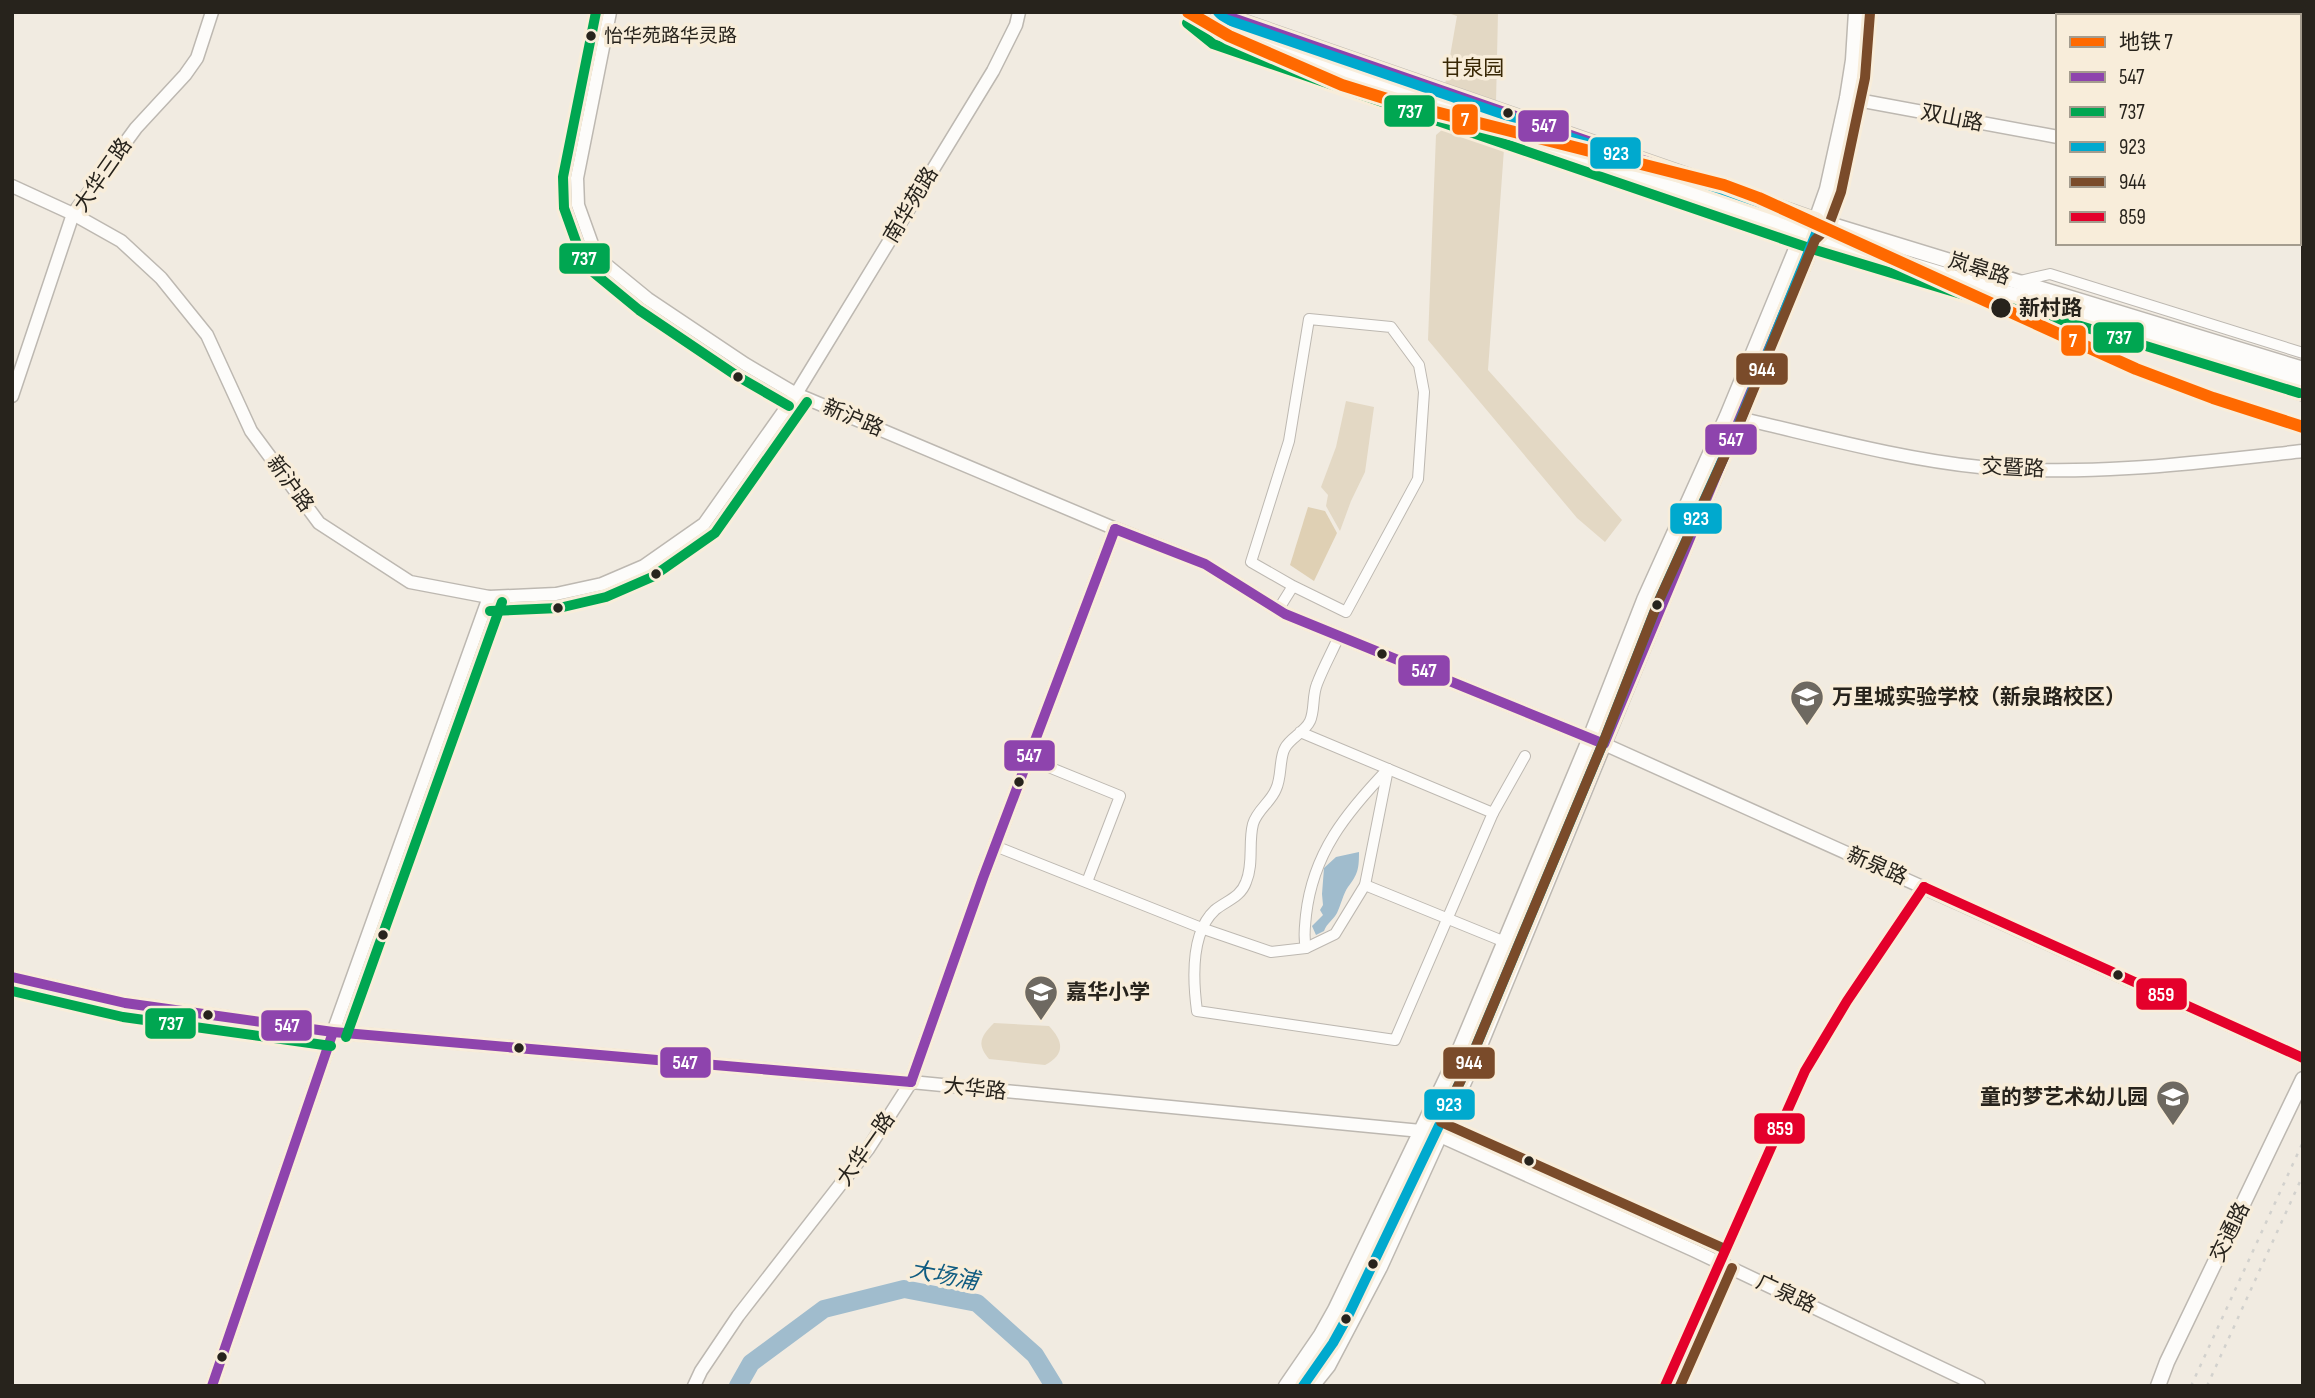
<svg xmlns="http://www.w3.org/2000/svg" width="2315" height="1398" viewBox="0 0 2315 1398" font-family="'Sofia Sans Condensed','Noto Sans SC',sans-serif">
	<rect width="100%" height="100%" fill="#f1ebe1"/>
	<g fill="#e3d8c4">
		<path d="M1445,12h53l-2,91 -51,-18 12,-69z"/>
		<path d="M1443,129l61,20 -16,221 134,150 -17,22 -28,-24 -149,-178 8,-205z"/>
		<path d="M1346,401l28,6 -9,65 -14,29 -11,30 -14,-25 2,-11 -7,-8 15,-40z"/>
		<path d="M994,1023l55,3c14,15 17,28 -4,39l-56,-6c-13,-15 -8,-23 5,-36z"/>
	</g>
	<path fill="#dfd0b4" d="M1308,507l17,4 12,22 -23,48 -24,-16z"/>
	<path fill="#a0bccd" d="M1359,852c0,17 -1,22 -11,35 -5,7 -7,18 -11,26 -4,7 -10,10 -13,18l-8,4 -4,-9 11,-11 -3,-5 3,-5 -1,-11 2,-26 12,-11z"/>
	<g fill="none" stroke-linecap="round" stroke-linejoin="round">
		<path stroke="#a0bccd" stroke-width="18" d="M738,1386l13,-23 73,-54 80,-20 73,14 58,52 19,31"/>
		<g stroke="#bdb8b1" stroke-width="12">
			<g id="minor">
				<path d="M2072,16v-4"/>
				<path d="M2020,281l30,-7 253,79"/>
				<path d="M2051,307l23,17 229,72"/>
				<path d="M1278,610l15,-24 53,26 72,-133 6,-87 -5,-27 -28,-38 -82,-8 -20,122 -38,121 42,24"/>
				<path d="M1300,732l193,81 -98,227 -198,-29c-4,-30 -7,-78 18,-101 11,-9 26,-13 31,-28 8,-19 2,-39 7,-58 4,-14 18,-22 23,-35 6,-12 3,-31 9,-41 5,-10 20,-16 25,-27 5,-11 2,-25 7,-37 6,-16 15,-32 22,-48"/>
				<path d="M1029,759l91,37 -33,86"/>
				<path d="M1493,813l32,-57"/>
				<path d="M995,846l209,83 67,23 35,-4 29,-14 30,-49 23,-116"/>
				<path d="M1365,885l140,57"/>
				<path d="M1306,948c-3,-11 -1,-21 0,-33 7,-62 40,-102 82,-146"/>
			</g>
		</g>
		<g stroke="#bdb8b1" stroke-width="15">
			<g id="tertiary">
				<path d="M610,12l-33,166 1,27 14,39 12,19 44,36 97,65 51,30 315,133 94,37 80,50 319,130 699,314"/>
				<path d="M2299,95l4,-1"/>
				<path d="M1847,98l211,39"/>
				<path d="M12,186l61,28 48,27 40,37 46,57 44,96 68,92 91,59 79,15 67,-3 46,-10 42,-18 60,-42 92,-130 197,-323 23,-46 3,-13"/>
				<path d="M12,396l61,-182 63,-86 49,-53 12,-17 15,-46"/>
				<path d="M1730,416c81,18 168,43 250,51 108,10 215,-4 323,-16"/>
				<path d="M12,977l113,26 208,29 578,50 510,49 19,5 253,114 286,136"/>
				<path d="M212,1386l121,-354 156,-435"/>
				<path d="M694,1386l7,-15 37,-55 130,-167 43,-67 72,-204 132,-349"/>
				<path d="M1665,1386l140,-315 42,-70 77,-114"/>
			</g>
		</g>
		<g stroke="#bdb8b1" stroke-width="17">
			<g id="secondary">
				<path d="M1196,12l22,19 598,205 179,54 80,20 228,70"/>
				<path d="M1223,12l4,4 589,204 487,149"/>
				<path d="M1286,1386l35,-51 14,-25 121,-252 134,-320 54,-138 83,-184 76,-184 13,-12"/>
				<path d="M1312,1386l16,-20 52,-99 94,-207 194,-472 148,-352v-16l11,-31 20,-91 6,-38 3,-48"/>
				<path d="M2158,1386l9,-24 136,-283"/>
			</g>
		</g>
		<use href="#minor" stroke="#fdfcfa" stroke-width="10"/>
		<use href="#tertiary" stroke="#fdfcfa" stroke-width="12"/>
		<use href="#secondary" stroke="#fdfcfa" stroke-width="14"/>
		<g stroke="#d2d1cd" stroke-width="2.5" stroke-dasharray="3.5 7" stroke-linecap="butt">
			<path d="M2191,1386l112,-244"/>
			<path d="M2207,1386l96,-211"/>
		</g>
		<g stroke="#f8edda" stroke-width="16">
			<g id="bus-1">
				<path d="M1115,529l90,35 80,50 319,130 212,-508v-16l-589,-204 -4,-4"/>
				<path d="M12,977l113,26 208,29 578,50"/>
				<path d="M911,1082l72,-204 132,-349"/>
				<path d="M212,1386l121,-354"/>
			</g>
		</g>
		<g stroke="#f8edda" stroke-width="16">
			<g id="bus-2">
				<path d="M596,12l-33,165 1,31 15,42 15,23 45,37 98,66 52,30"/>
				<path d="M1187,23l26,21 599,205 179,54 80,20 228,70"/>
				<path d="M490,611l69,-3 47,-11 46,-20 63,-44 92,-131"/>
				<path d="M12,991l111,26 208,29"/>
				<path d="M346,1037l156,-435"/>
			</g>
		</g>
		<g stroke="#f8edda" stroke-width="16">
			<path id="bus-3" d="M1218,12l7,7 583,200 6,4 3,8 -77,190 -83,184 -54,138 -134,320 -121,253 -15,27 -30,43"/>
		</g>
		<g stroke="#f8edda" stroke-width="16">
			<g id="bus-4">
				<path d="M1725,1249l-284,-127 28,-59 134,-320 54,-138 83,-183 75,-182 13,-13 13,-35 24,-114 5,-65"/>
				<path d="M1680,1386l52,-118"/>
			</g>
		</g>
		<g stroke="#f8edda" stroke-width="16">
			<g id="bus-5">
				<path d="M1924,887l379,171"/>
				<path d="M1665,1386l140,-315 42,-70 77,-114"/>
			</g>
		</g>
		<use href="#bus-1" stroke="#8e44ad" stroke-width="10"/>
		<use href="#bus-2" stroke="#00a651" stroke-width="10"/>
		<use href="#bus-3" stroke="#00a9ce" stroke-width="10"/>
		<use href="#bus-4" stroke="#7a4b2a" stroke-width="10"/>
		<use href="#bus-5" stroke="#e4002b" stroke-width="10"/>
		<g stroke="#f8edda" stroke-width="18">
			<path id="metro-1" d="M1188,12l41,24 113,49 58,18 324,82 35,13 377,171 77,29 90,29"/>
		</g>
		<use href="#metro-1" stroke="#ff6900" stroke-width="12"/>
	</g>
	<defs>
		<g id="school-pin" transform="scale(1.75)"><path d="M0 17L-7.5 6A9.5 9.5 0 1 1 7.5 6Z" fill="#6e6961" stroke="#f8edda"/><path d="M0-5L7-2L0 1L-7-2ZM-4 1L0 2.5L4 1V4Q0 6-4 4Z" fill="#fff"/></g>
	</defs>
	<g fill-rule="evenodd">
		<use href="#school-pin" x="1807" y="697"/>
		<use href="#school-pin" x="1041" y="992"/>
		<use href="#school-pin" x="2173" y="1097"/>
	</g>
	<g fill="#27231c" stroke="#f8edda" stroke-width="2.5">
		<circle cx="591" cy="36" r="6"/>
		<circle cx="1508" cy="113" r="6"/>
		<circle cx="2001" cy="308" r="11"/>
		<circle cx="738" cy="377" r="6"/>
		<circle cx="656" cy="574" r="6"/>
		<circle cx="1657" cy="605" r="6"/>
		<circle cx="558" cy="608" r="6"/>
		<circle cx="1382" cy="654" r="6"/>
		<circle cx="1019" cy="782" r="6"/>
		<circle cx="383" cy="935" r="6"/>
		<circle cx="2118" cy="975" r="6"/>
		<circle cx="208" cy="1015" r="6"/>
		<circle cx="519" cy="1048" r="6"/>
		<circle cx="1529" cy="1161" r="6"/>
		<circle cx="1373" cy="1264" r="6"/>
		<circle cx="1346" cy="1319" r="6"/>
		<circle cx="222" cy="1357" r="6"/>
	</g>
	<g text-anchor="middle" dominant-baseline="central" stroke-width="7" stroke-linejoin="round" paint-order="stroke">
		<g font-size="19" fill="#27231c" stroke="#f8edda" text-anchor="start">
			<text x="604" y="36">怡华苑路华灵路</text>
		</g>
		<g font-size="21" fill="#392805" stroke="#f8edda">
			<text x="1473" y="68">甘泉园</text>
		</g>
		<g font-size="21" fill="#27231c" stroke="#f8edda">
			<text transform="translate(1952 118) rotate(11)">双山路</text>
			<text transform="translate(103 175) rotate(-55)">大华三路</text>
			<text transform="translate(911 205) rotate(-59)">南华苑路</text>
			<text transform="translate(1979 269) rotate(17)">岚皋路</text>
			<text transform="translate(853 418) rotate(23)">新沪路</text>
			<text transform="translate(2013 468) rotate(3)">交暨路</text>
			<text transform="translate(290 484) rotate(54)">新沪路</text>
			<text transform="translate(1877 866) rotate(24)">新泉路</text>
			<text transform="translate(975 1089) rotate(6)">大华路</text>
			<text transform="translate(866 1149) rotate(-55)">大华一路</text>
			<text transform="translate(2230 1232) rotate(-64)">交通路</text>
			<text transform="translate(1786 1294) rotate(25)">广泉路</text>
		</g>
		<g font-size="21" font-weight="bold" fill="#27231c" stroke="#f8edda" text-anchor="start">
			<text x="2019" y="308">新村路</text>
		</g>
		<g font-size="21" font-weight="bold" fill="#27231c" stroke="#f8edda" text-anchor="start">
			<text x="1832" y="697">万里城实验学校（新泉路校区）</text>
			<text x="1066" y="992">嘉华小学</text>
			<text x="2148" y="1097" text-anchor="end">童的梦艺术幼儿园</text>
		</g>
		<g font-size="23" font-style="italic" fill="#105c81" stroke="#f8edda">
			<text transform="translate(944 1276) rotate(11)">大场浦</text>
		</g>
	</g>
	<g stroke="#f8edda" stroke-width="2.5">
		<rect x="1383" y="94" width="53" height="34" rx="7" fill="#00a651"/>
		<rect x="1451" y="103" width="28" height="33" rx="7" fill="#ff6900"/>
		<rect x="1517" y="109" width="53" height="34" rx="7" fill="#8e44ad"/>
		<rect x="1589" y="136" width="53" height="34" rx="7" fill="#00a9ce"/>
		<rect x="558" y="242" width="53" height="33" rx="7" fill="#00a651"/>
		<rect x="2092" y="321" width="53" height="33" rx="7" fill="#00a651"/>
		<rect x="2060" y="324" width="27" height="33" rx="7" fill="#ff6900"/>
		<rect x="1735" y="352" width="54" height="34" rx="7" fill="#7a4b2a"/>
		<rect x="1704" y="423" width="54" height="33" rx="7" fill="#8e44ad"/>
		<rect x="1669" y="502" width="54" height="33" rx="7" fill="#00a9ce"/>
		<rect x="1397" y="654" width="54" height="33" rx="7" fill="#8e44ad"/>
		<rect x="1003" y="739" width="53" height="33" rx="7" fill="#8e44ad"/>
		<rect x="2135" y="977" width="53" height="34" rx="7" fill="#e4002b"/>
		<rect x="144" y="1007" width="53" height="33" rx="7" fill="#00a651"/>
		<rect x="260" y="1009" width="53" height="33" rx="7" fill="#8e44ad"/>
		<rect x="659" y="1046" width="53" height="33" rx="7" fill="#8e44ad"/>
		<rect x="1442" y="1046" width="54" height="34" rx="7" fill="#7a4b2a"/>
		<rect x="1423" y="1088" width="53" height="33" rx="7" fill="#00a9ce"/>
		<rect x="1753" y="1112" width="53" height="33" rx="7" fill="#e4002b"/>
	</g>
	<g font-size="19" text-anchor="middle" font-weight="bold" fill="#fff">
		<text x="1410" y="118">737</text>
		<text x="1465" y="126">7</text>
		<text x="1544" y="132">547</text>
		<text x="1616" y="160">923</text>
		<text x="584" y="265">737</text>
		<text x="2119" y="344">737</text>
		<text x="2073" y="347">7</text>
		<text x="1762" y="376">944</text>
		<text x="1731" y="446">547</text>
		<text x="1696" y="525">923</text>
		<text x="1424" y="677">547</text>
		<text x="1029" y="762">547</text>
		<text x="2161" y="1001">859</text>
		<text x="171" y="1030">737</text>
		<text x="287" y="1032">547</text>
		<text x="685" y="1069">547</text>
		<text x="1469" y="1069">944</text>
		<text x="1449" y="1111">923</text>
		<text x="1780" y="1135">859</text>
	</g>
	<rect width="2315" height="1398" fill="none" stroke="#27231c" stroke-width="28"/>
	<rect x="2056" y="14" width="245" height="231" fill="#f8edda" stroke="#a49c8e" stroke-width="2"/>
	<rect x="2070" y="37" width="35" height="10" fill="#ff6900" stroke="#a49c8e" stroke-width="2"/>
	<text x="2119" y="49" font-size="21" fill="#27231c">地铁 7</text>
	<rect x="2070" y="72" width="35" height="10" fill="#8e44ad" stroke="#a49c8e" stroke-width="2"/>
	<text x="2119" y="84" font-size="21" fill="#27231c">547</text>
	<rect x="2070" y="107" width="35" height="10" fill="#00a651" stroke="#a49c8e" stroke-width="2"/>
	<text x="2119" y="119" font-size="21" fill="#27231c">737</text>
	<rect x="2070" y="142" width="35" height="10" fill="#00a9ce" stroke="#a49c8e" stroke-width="2"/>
	<text x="2119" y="154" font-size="21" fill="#27231c">923</text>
	<rect x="2070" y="177" width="35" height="10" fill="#7a4b2a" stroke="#a49c8e" stroke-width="2"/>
	<text x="2119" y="189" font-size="21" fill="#27231c">944</text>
	<rect x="2070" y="212" width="35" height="10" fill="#e4002b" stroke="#a49c8e" stroke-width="2"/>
	<text x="2119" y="224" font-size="21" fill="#27231c">859</text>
</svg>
